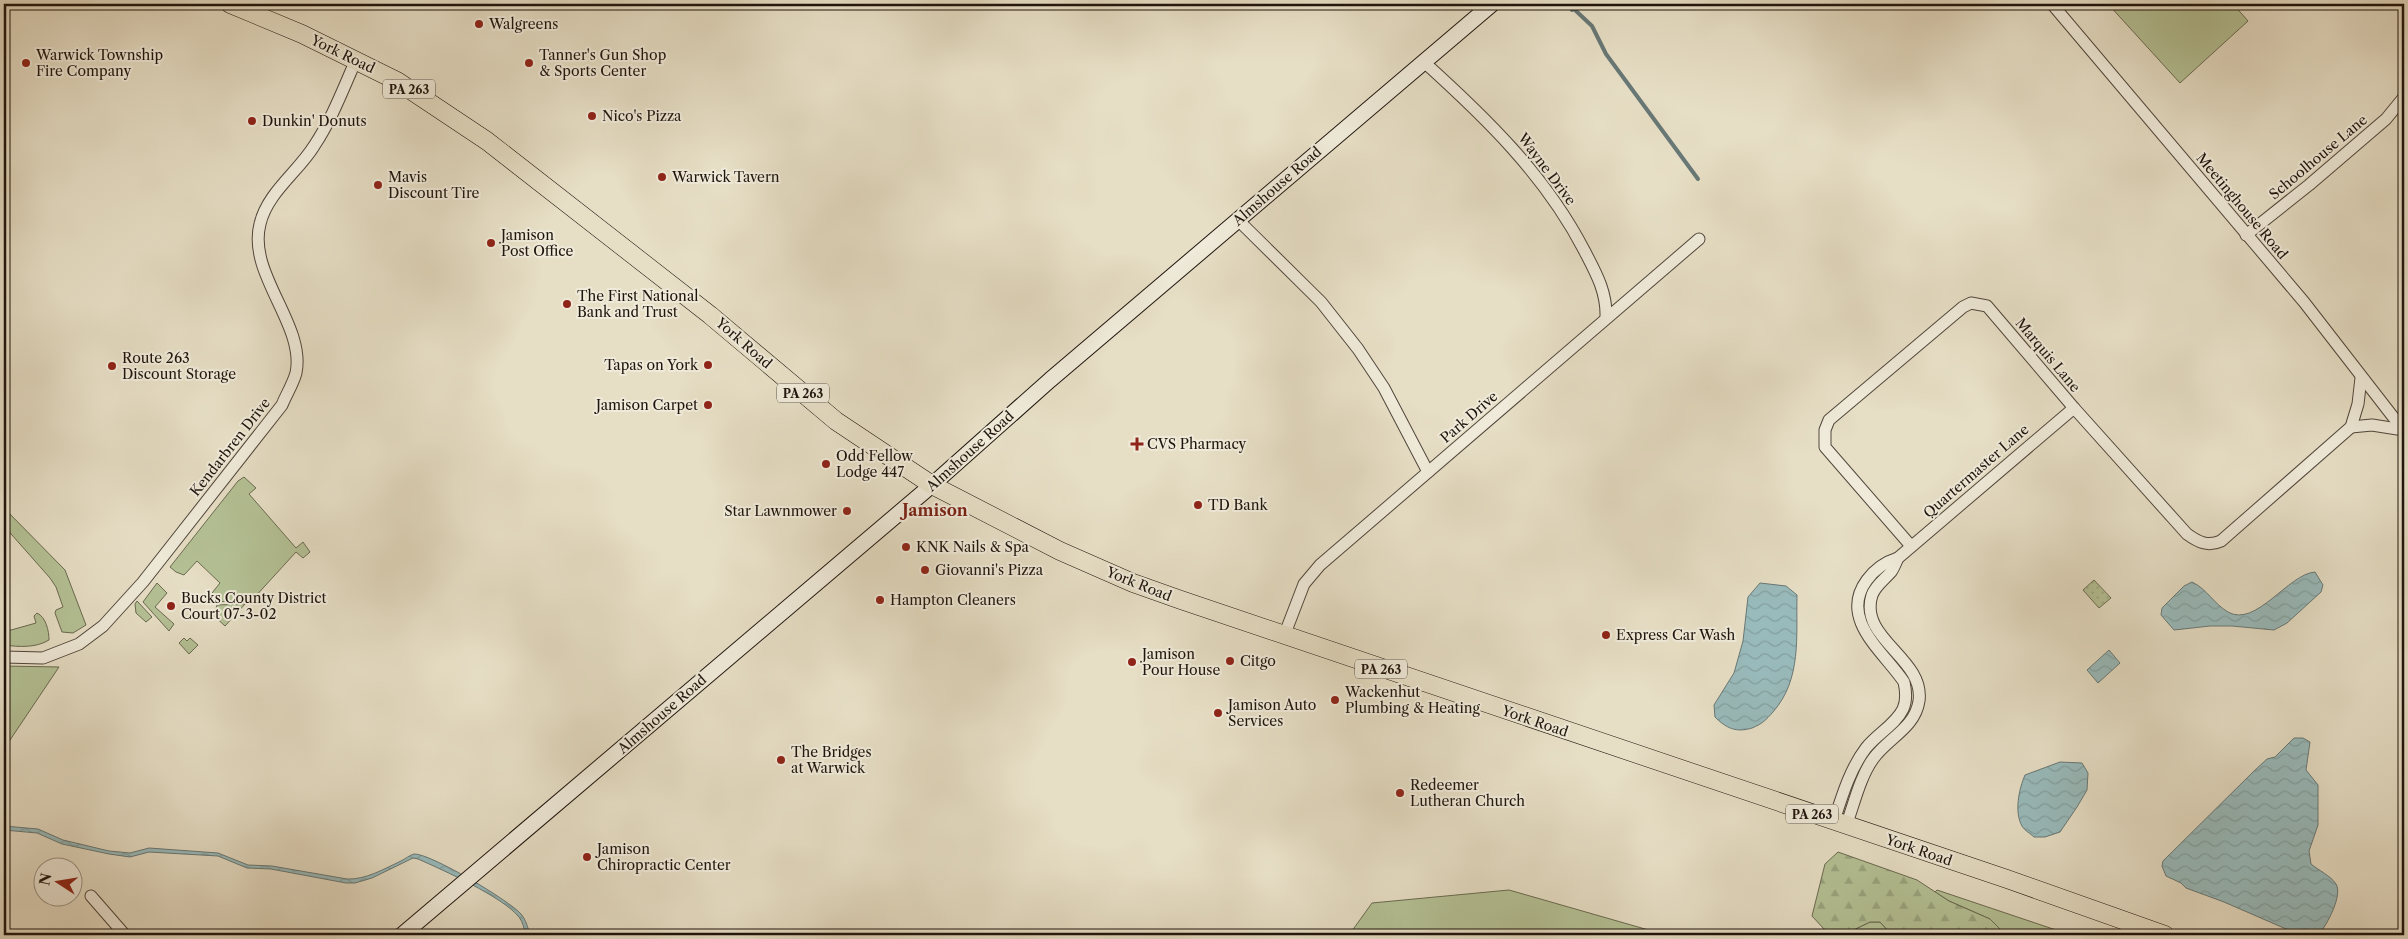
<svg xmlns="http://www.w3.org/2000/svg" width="2408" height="939" viewBox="0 0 2408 939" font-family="'Libre Caslon Text',serif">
	<defs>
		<pattern id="forest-firs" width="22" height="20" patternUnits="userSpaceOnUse" patternTransform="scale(1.25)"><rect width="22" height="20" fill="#b4c195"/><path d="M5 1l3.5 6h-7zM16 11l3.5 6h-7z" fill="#9aa57f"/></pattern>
		<pattern id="park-dots" width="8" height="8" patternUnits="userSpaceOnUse" patternTransform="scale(1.25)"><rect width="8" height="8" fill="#b4c195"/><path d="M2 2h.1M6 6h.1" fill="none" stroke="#9aa57f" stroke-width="1.8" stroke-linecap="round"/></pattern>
		<pattern id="water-waves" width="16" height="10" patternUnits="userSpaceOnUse" patternTransform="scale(1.25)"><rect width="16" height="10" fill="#99bbbc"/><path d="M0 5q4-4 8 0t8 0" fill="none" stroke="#83a0a0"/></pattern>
	</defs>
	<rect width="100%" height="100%" fill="#e6dec5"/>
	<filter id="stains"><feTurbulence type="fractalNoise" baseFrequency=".004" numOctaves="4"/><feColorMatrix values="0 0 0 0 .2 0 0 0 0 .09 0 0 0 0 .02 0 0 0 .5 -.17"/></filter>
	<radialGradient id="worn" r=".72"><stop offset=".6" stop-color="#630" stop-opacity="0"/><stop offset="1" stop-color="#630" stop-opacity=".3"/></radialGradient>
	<g fill="#b4c195" stroke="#6a6a51">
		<path d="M2108,4h125l15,17 -68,62z"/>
		<path d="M244,477l12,11 -7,6 47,54 7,-6 7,10 -7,6 -7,-6 -43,47 -3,-2 -3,3 -31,2v-5l-4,-4 8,-10 -23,-22 -13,14 -8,-3 -6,-5 68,-86z"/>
		<path d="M4,508l61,62 21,55 -13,8 -11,-1 -7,-19 1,-3 7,-3 -7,-20 -6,-9 -46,-52z"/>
		<path d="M157,583l10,10 -12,14 19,17 -5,7 -26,-29z"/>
		<path d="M137,601l15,16 -6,5 -10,-9 -1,-9z"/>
		<path d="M245,604l-20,22 -13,-12 4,-5 1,-4z"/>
		<path d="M37,613c9,4 12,18 12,27 -13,8 -30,7 -45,5v-13l32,-9 -2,-7z"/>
		<path d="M184,638l3,3 3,-3 8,7 -9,9 -10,-11z"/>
		<path d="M4,666l55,1 -55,82z"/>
		<path d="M1509,890l157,45h-317l23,-32z"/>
		<path d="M1937,890l128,43 5,2h-64l-16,-16 -41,-18 -14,-9z"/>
		<path d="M1870,922h10l12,13h-49z"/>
	</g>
	<path fill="url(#forest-firs)" stroke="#6a6a51" d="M1838,852l79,28 32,21 41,18 16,16h-114l-12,-13h-10l-27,13 -19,-6 -12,-13 13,-52z"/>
	<path fill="url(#park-dots)" stroke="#6a6a51" d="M2094,580l17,18 -12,10 -16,-18z"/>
	<g fill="url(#water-waves)" stroke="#687876">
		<path d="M2315,572l8,13 -2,7 -34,31 -13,7 -42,-4h-22l-36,4 -13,-15 1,-7 22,-22 8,-4c15,7 22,22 36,30 28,16 60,-38 87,-40z"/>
		<path d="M1760,583l26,3 11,9c-1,41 5,84 -24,117 -7,8 -11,12 -21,16 -16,5 -26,0 -37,-11l-1,-12 20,-32 9,-32 5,-44z"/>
		<path d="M2109,650l11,13 -22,20 -11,-13z"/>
		<path d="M2294,738h9l7,4 -4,28 12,15v40l-9,26 2,13c7,6 20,12 25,20 7,11 -9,41 -17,50l-26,-2 -69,-30 -38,-14 -5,-5 -15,-7 -4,-10 1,-5 91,-90 13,-12 8,-2z"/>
		<path d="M2060,762l22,1 6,10 -1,17 -10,17 -17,25 -15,5h-11c-3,-3 -10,-7 -12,-11 -8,-14 -3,-37 3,-51z"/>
		<path d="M4,826l34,3 25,11 46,11 21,2 19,-5 69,5 30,12 24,1 75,13c18,1 37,-10 54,-18 4,-2 9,-6 13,-7 16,-1 96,47 107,60 5,6 7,14 9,21h-4c-2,-6 -3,-13 -7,-18 -16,-20 -76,-47 -101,-58l-5,-1 -41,20 -17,5h-9l-75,-14 -24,-1 -29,-12 -69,-4 -19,5 -21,-3 -47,-10 -25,-11 -33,-3z"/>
	</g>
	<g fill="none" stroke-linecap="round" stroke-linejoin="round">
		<g stroke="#687876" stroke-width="4">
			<path d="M1572,10l14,-6"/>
			<path d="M1575,10l17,16 14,28 92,125"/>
		</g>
		<g stroke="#51463b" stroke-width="13">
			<g id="minor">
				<path d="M2052,4l252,298 100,129"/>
				<path d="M1424,62c62,56 121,113 160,188 12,23 23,42 22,68"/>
				<path d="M1238,220l83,82 37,47 26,39 44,84"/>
				<path d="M2246,235l63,-50 77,-66 18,-22"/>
				<path d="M2351,427l21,-2 32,5"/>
				<path d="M1911,546l-86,-99v-17l4,-10 134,-113 8,-4 16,3 87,102 113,126c11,8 21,13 34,7l130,-114 7,-23 3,-26"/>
				<path d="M1284,636l20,-52 16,-19 379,-326"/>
				<path d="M4,657l39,1 36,-14 24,-18 40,-44 139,-177c4,-10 11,-21 14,-32 10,-48 -49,-99 -36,-149 7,-31 38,-52 54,-78 18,-27 29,-57 42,-86"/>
				<path d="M1834,821c8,-25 16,-52 32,-73 11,-14 30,-24 37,-39 4,-9 3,-18 1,-27 -20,-30 -66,-63 -37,-102 8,-11 18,-18 31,-22"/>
				<path d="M1846,826c8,-22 14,-49 27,-67 15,-21 42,-31 46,-58 6,-43 -61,-62 -47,-106 4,-10 12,-15 19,-23 3,-4 5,-10 7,-14l176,-150"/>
				<path d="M91,896l34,39"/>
			</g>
		</g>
		<g stroke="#1f140d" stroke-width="17">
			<path id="secondary" d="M402,935l530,-450 118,-105 442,-376"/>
		</g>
		<g stroke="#1f140d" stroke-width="19">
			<path id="trunk" d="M230,4l72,30 95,47 90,60 223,174 126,106 96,64 128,66 73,32 48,17 826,279 158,56"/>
		</g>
		<use href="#minor" stroke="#efead9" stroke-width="11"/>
		<use href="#secondary" stroke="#efead9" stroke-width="15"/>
		<use href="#trunk" stroke="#e6dec5" stroke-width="18"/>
	</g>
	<g fill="#8f2418" stroke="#efead9" stroke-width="2">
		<circle cx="479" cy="24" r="5"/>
		<circle cx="26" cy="63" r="5"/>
		<circle cx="529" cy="63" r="5"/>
		<circle cx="592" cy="116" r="5"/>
		<circle cx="252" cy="121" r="5"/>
		<circle cx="662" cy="177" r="5"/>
		<circle cx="378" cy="185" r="5"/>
		<circle cx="491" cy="243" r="5"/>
		<circle cx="567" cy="304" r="5"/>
		<circle cx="708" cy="365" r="5"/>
		<circle cx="112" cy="366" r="5"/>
		<circle cx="708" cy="405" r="5"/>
		<path d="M1134.5 436.5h5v5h5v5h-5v5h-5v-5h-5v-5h5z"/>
		<circle cx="826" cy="464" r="5"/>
		<circle cx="1198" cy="505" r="5"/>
		<circle cx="847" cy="511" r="5"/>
		<circle cx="906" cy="547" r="5"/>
		<circle cx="925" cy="570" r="5"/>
		<circle cx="880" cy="600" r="5"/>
		<circle cx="171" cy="606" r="5"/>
		<circle cx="1606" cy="635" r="5"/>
		<circle cx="1230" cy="661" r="5"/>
		<circle cx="1132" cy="662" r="5"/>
		<circle cx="1335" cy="700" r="5"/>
		<circle cx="1218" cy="713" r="5"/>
		<circle cx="781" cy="760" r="5"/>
		<circle cx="1400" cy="793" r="5"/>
		<circle cx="587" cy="857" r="5"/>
	</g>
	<g text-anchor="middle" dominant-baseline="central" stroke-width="4" stroke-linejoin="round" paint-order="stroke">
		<g fill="#efead9" stroke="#5d544a" stroke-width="1">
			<rect x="383" y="79.5" width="52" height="19" rx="4"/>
			<rect x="777" y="383.5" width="52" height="19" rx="4"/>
			<rect x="1355" y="659.5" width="52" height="19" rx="4"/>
			<rect x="1786" y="804.5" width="52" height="19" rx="4"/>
		</g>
		<g font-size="12" font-weight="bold" fill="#1f140d">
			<text x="409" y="89">PA 263</text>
			<text x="803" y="393">PA 263</text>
			<text x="1381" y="669">PA 263</text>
			<text x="1812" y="814">PA 263</text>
		</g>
		<g font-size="14" fill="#1f140d" stroke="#efead9" text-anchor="start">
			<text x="489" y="24">Walgreens</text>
			<text x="36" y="55">Warwick Township<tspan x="36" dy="16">Fire Company</tspan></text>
			<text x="539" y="55">Tanner's Gun Shop<tspan x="539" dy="16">&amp; Sports Center</tspan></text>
			<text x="602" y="116">Nico's Pizza</text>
			<text x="262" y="121">Dunkin' Donuts</text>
			<text x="388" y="177">Mavis<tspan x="388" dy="16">Discount Tire</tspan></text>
			<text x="672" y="177">Warwick Tavern</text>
			<text x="501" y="235">Jamison<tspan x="501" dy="16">Post Office</tspan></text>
			<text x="577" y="296">The First National<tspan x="577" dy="16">Bank and Trust</tspan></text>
			<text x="122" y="358">Route 263<tspan x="122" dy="16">Discount Storage</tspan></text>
			<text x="698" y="365" text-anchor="end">Tapas on York</text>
			<text x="698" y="405" text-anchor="end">Jamison Carpet</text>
			<text x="1147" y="444">CVS Pharmacy</text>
			<text x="836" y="456">Odd Fellow<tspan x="836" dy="16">Lodge 447</tspan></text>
			<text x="1208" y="505">TD Bank</text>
			<text x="837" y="511" text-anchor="end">Star Lawnmower</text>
			<text x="916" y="547">KNK Nails &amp; Spa</text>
			<text x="935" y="570">Giovanni's Pizza</text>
			<text x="181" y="598">Bucks County District<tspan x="181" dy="16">Court 07-3-02</tspan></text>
			<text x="890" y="600">Hampton Cleaners</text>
			<text x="1616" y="635">Express Car Wash</text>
			<text x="1142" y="654">Jamison<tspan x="1142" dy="16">Pour House</tspan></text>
			<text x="1240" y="661">Citgo</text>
			<text x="1345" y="692">Wackenhut<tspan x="1345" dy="16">Plumbing &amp; Heating</tspan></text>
			<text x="1228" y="705">Jamison Auto<tspan x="1228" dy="16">Services</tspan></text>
			<text x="791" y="752">The Bridges<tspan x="791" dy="16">at Warwick</tspan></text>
			<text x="1410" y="785">Redeemer<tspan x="1410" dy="16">Lutheran Church</tspan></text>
			<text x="597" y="849">Jamison<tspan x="597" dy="16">Chiropractic Center</tspan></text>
		</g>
		<g font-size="14" fill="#1f140d" stroke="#efead9">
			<text transform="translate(343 54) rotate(26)">York Road</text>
			<text transform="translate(2318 157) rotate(-40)">Schoolhouse Lane</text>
			<text transform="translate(1547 169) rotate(53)">Wayne Drive</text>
			<text transform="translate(1277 186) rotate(-41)">Almshouse Road</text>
			<text transform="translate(2242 206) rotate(50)">Meetinghouse Road</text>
			<text transform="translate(744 343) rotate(41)">York Road</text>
			<text transform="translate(2048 355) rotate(50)">Marquis Lane</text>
			<text transform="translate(1469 417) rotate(-41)">Park Drive</text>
			<text transform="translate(230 447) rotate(-52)">Kendarbren Drive</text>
			<text transform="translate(970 451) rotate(-42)">Almshouse Road</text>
			<text transform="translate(1976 471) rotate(-41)">Quartermaster Lane</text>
			<text transform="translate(1139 584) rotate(22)">York Road</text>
			<text transform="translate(662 714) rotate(-41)">Almshouse Road</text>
			<text transform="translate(1535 721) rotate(19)">York Road</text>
			<text transform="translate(1919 850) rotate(19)">York Road</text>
		</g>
		<g font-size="16" font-weight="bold" fill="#7a1f14" stroke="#efead9">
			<text x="935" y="510">Jamison</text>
		</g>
	</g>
	<rect width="2408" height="939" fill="none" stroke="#e6dec5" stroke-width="20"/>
	<rect x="5" y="5" width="2398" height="929" fill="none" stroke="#1f140d" stroke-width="2.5"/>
	<rect x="10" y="10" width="2388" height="919" fill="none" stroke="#1f140d"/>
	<g transform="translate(58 882) rotate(282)"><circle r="24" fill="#efead9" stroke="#9c9487"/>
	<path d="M0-4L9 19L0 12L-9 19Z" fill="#8f2418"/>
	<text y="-8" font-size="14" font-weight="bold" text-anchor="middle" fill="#1f140d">N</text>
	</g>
	<rect width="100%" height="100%" filter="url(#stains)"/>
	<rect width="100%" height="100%" fill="url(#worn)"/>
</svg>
